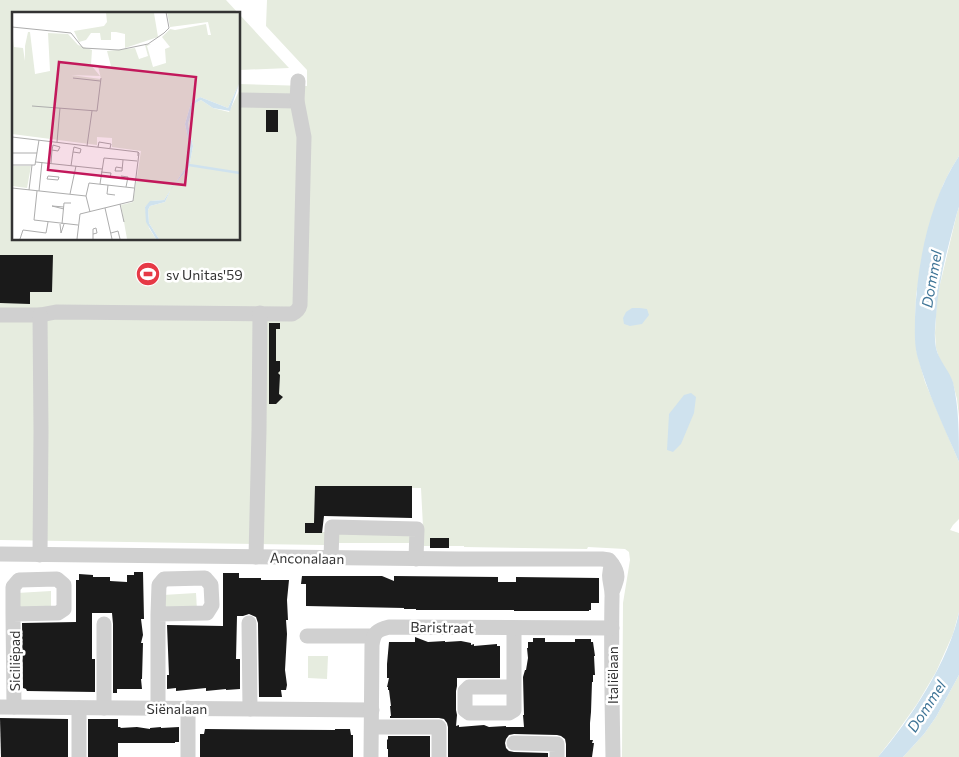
<svg xmlns="http://www.w3.org/2000/svg" width="959" height="757" viewBox="0 0 959 757" font-family="Commissioner,sans-serif">
	<rect width="100%" height="100%" fill="#fff"/>
	<g fill="#e6ecdf">
		<path d="M0,0h226l13,14h-225v225h225v-155l68,2v-16l-41,-44 1,-26h692v156l-8,13 -8,16 -15,46 -12,64 -1,39 2,19 8,29 34,80v57l-6,6 -3,5 9,3v79l-6,22 -17,38 -19,32 -22,31 -17,22h-256l1,-154 7,-43 -1,-8 -4,-3 -37,-2 -1,2 -123,-2v-1h-40l-3,-58 -104,-1v45h8v13l-325,-5z"/>
		<path d="M239,14l50,54 -50,2z"/>
		<path d="M959,207v210l-2,-18 -5,-19 -12,-19 -4,-13 -1,-15 2,-36 20,-84z"/>
		<path d="M337,530l78,1 -1,12h-76z"/>
		<path d="M51,591v19h-33l-1,-17z"/>
		<path d="M196,593l1,17 -34,2v-17z"/>
		<path d="M308,656h20l-1,23 -19,-1z"/>
		<path d="M959,675v82h-56l21,-23 12,-17z"/>
	</g>
	<g fill="#cfe2ee">
		<path d="M959,156v51l-2,6c-9,34 -19,69 -21,104 -1,11 -2,21 0,31 3,13 13,22 17,34 6,26 6,53 6,80 -15,-35 -32,-70 -42,-107 -3,-13 -2,-26 -2,-38 2,-53 14,-116 44,-161z"/>
		<path d="M632,308h8l7,1 2,6 -7,9 -12,2 -6,-2 -1,-6 3,-6z"/>
		<path d="M691,393l5,4 -2,16 -13,31 -8,8 -6,-2 2,-36 15,-19z"/>
		<path d="M959,612v63l-23,42 -12,17 -21,23h-25c31,-36 72,-97 81,-145z"/>
	</g>
	<g fill="#1a1a1a">
		<rect x="266" y="110" width="12" height="22"/>
		<path d="M0,255h53l-1,37h-22v12l-30,-1z"/>
		<path d="M269,323h11v6h-4v32h4v10l-2,2 2,2 -1,19 4,3 -7,7h-7z"/>
		<path d="M315,486h97v32l-88,-2 -2,17h-17v-10h9z"/>
		<rect x="430" y="538" width="19" height="10"/>
		<path d="M134,572h9l1,47h-3l2,16 -2,8h2l-1,36h-1l1,10h-25v4h-4v-69l-1,-11h-20v46h3v33l-68,-1 -1,-2 -3,-1 -1,-65 54,-1v-42h3v-6l14,1v2h17v4l17,1v-7h7z"/>
		<path d="M223,573h16v5h22v2h28l-2,20 1,20h-2l1,14 -2,36 2,15 -1,5h-5l1,7h-23l-1,-74 -2,-6 -7,-3 -6,2h-6l-1,43h4v30l-14,1v-1l-20,2v-3l-30,3v-3l-9,1v-14h2l-2,-50 56,1z"/>
		<path d="M302,576h80l12,5v-5l104,1v5h18v-5l83,1v25h-8v7h-2v1h-75v-1h-98v-1h-12v-1l-98,-2v-22h-5z"/>
		<path d="M415,637l13,5 17,-1v1l16,-1 10,2v2l3,-1v2l23,-2v2h3v32h-43v8l-1,5v19l1,5 -1,11 3,-1v2l25,-2 5,2 17,-1v1h18l-1,-12h1l-1,-38 2,-7h1l2,-12 -1,-10h1v-6h5v-4h12v4h30v-3h16v3h2l2,14h-1l1,19h-2v7h-1l-1,30 -1,11v17h3l-1,3h2l-2,14h-26v-13l-1,-5 -4,-3 -4,-1 -43,-1 -5,1 -3,4 -1,4 1,5 3,3 5,1 34,1v4h-100v-30l-1,-4 -3,-4 -5,-1h-49v-2h1l-1,-10h1l-2,-16h-1v-3h-1l2,-9h-2v-14l2,-22h26z"/>
		<path d="M0,718l68,1v38h-67z"/>
		<path d="M88,719h30v8h3l-1,1 17,-1 13,2v-1l11,-1v1l18,-1v15h-4v1h-57v14h-30z"/>
		<path d="M205,729l130,1v-1h15l1,6h2v22h-153v-23h4z"/>
		<path d="M388,736h42v21h-42v-8h-1v-9l1,-1z"/>
	</g>
	<g fill="none" stroke-linecap="round" stroke-linejoin="round">
		<g stroke="#d0d0d0" stroke-width="15">
			<path d="M239,100l58,1"/>
			<path d="M0,315h40l16,-3 236,2c4,-2 7,-4 8,-9l4,-168 -7,-36 1,-20"/>
			<path d="M40,315l1,117 -1,123"/>
			<path d="M0,554l459,5h143l7,1 3,4"/>
			<path d="M256,557l3,-127 1,-117"/>
			<path d="M331,558l1,-31 85,2 -1,30"/>
			<path d="M612,592c5,-12 8,-17 0,-28 -6,15 1,20 0,34 -1,53 0,106 1,159"/>
			<path d="M13,614v-27l6,-7 38,-1 7,6v24l-6,4 -45,1 1,93"/>
			<path d="M249,623l1,86"/>
			<path d="M307,636h66"/>
			<path d="M514,687h-45l-4,4v19l4,3h40l5,-3v-82"/>
			<path d="M0,707l372,3"/>
			<path d="M104,708v-84"/>
			<path d="M158,708v-94l49,-1 5,-8 -1,-20 -6,-7 -41,1 -5,6 -1,29"/>
			<path d="M372,727h67v30"/>
			<path d="M514,743l43,1v13"/>
			<path d="M79,757v-49"/>
			<path d="M188,757v-49"/>
			<path d="M371,757l1,-112c2,-13 5,-15 17,-18l223,1"/>
		</g>
	</g>
	<defs>
		<g id="stadium-disc" transform="scale(1.25)"><circle r="9.5" fill="#e63946" stroke="#fff"/><path d="M0-5a6.5 5 0 1 0 0 10a6.5 5 0 1 0 0-10ZM-3.5-1.8h7v3.6h-7Z" fill="#fff"/></g>
	</defs>
	<g fill-rule="evenodd">
		<use href="#stadium-disc" x="148" y="274"/>
	</g>
	<g text-anchor="middle" dominant-baseline="central" stroke-width="5" stroke-linejoin="round" paint-order="stroke">
		<g font-size="14" fill="#333" stroke="#fff" text-anchor="start">
			<text x="166" y="274">sv Unitas'59</text>
		</g>
		<g font-size="14" fill="#333" stroke="#fff">
			<text transform="translate(307 558) rotate(1)">Anconalaan</text>
			<text transform="translate(442 627) rotate(1)">Baristraat</text>
			<text transform="translate(14 661) rotate(-90)">Siciliëpad</text>
			<text transform="translate(612 675) rotate(-90)">Italiëlaan</text>
			<text x="177" y="708">Siënalaan</text>
		</g>
		<g font-size="15" font-style="italic" fill="#3f7597" stroke="#fff">
			<text transform="translate(931 279) rotate(-80)">Dommel</text>
			<text transform="translate(926 706) rotate(-57)">Dommel</text>
		</g>
	</g>
	<g transform="translate(12 12)">
		<rect width="228" height="228" fill="#fff"/>
		<path d="M94,0h52l-4,1 4,24 -33,11v-14l-9,-2h-5v8h-10l-1,-7h-9l-5,7 -7,2 -5,-11 30,-5 3,-4zM155,0h72v72l-11,24 -28,-11 -9,6 -6,21 5,24 -4,19 -22,33 -13,1 -6,6 4,21 7,11h-29l-6,-34 12,-3 8,-51 -29,-4v-9l-15,-1v8l-85,-11v-106l2,19 9,1 2,13v-15l3,-14h2l5,42 15,-3 -2,-38 20,1 10,11 14,5 -1,15 9,11 -29,-1 30,4 -3,-13h13l-4,-15 28,-3 4,11 9,-3 -3,-11 6,-1 -4,2 6,21 13,-4 -1,-14 5,-2 -8,-10 8,-8 5,1 31,-6 2,11h3l-3,-13 -38,5zM227,79v148h-80l-10,-16 -1,-13 2,-4 15,-4 7,-15 17,-19 4,-22 -5,-22 6,-20 7,-4 12,8 16,4zM0,154h19l-4,22 -15,-2z" fill="#e6ecdf"/>
		<path d="M227,72l-9,27 -17,-3 -12,-8 -7,4 -6,20 5,22 -4,22 -17,19 -7,15 -15,4 -2,4 1,13 10,16h-3l-10,-17 -1,-15 5,-6 14,-1 22,-33 3,-14 -3,-1 4,-4 -5,-24 6,-21 9,-6 28,11z" fill="#cfe2ee"/>
		<path fill="none" stroke="#cfe2ee" stroke-width="2.5" d="M177,153l51,8"/>
		<path fill="none" stroke="#adadad" stroke-width="1" d="M0,15l59,6 12,15 36,2 29,-6 16,-11 5,-5 -3,-16M61,66l27,3M20,94l65,5 4,-33M0,125l126,15M45,130l3,-34M75,134l5,-35M86,135l1,-5 12,2 -1,4M0,141h25M24,150l66,7M39,151l1,-13 6,1 2,-4 -7,-2 -1,5M0,153h23l4,-25M59,154l2,-14 7,1 1,-4 -7,-2 -1,5M110,156l-6,-1 -1,4h7l1,-11M89,160l10,1 -1,5M36,164l11,1 -1,3 -11,-1zM109,164l7,1 -2,10M88,172l4,-26 33,3M96,173l-1,9 8,1M0,176l74,8M17,178l3,-25M25,179l-3,29 44,5M27,179l3,-29M58,182l6,-28M108,192l4,18M93,196l7,31M52,197l-12,-3 12,1M78,200l-4,-16 3,-13 45,5M48,212l1,9 3,-9M50,212l2,-21h7M99,221l7,-2 2,8M8,227l3,-9 23,3 2,-11M65,227l3,-25 53,-13 6,-48 -1,-1v4M81,227v-10l3,-1 1,5 -4,1"/>
		<path fill="#c2185b" fill-opacity="0.15" stroke="#c2185b" stroke-width="2.5" d="M47,50l137,15 -11,108 -137,-15z"/>
		<rect width="228" height="228" fill="none" stroke="#333" stroke-width="2.5"/>
	</g>
</svg>
